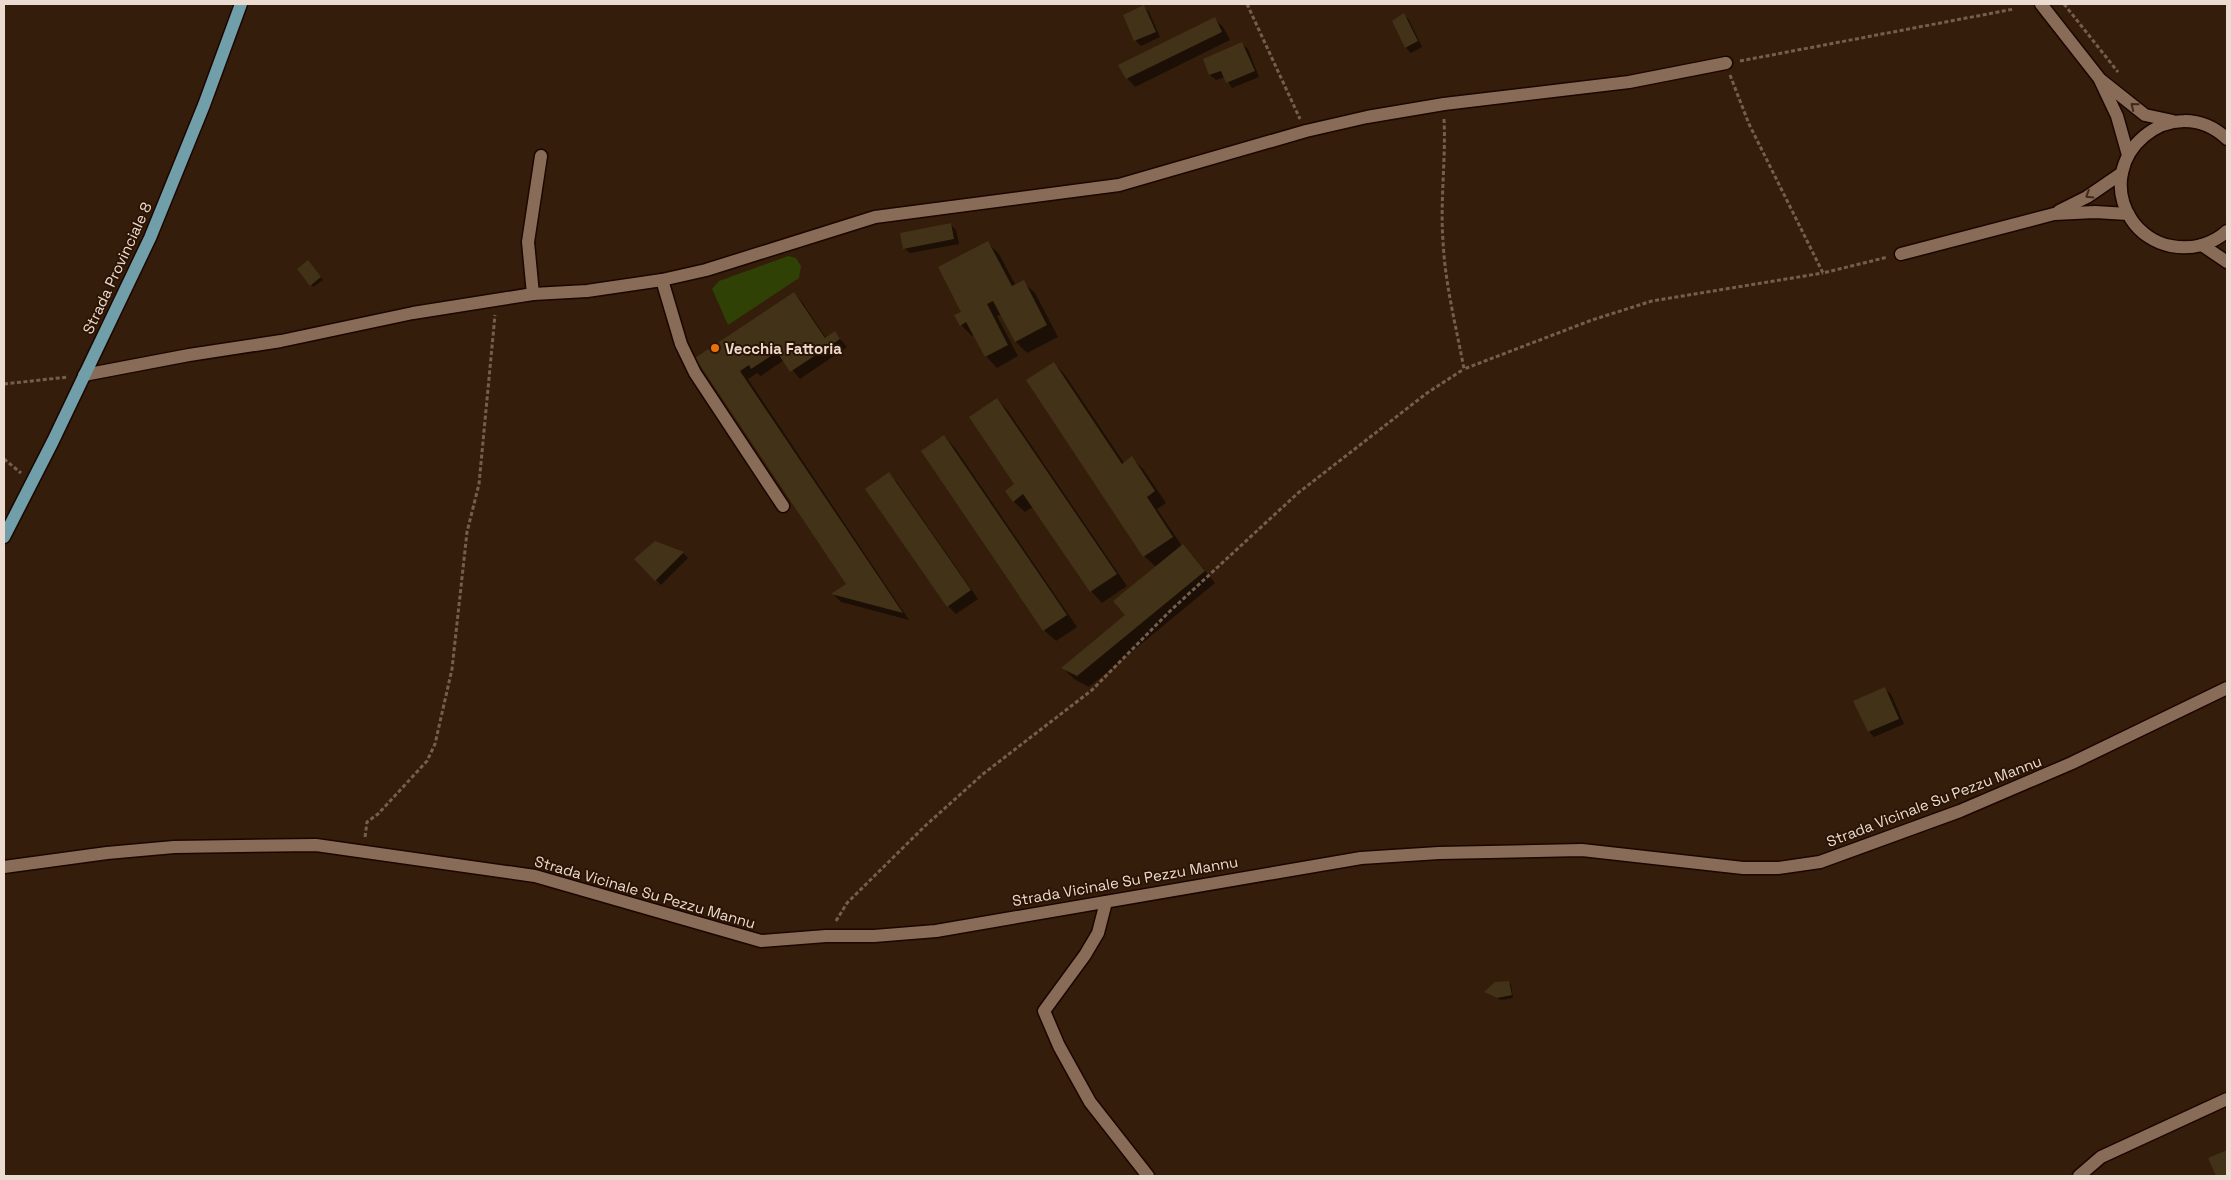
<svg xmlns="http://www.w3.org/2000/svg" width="2231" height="1180" viewBox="0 0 2231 1180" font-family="'Space Grotesk',sans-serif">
	<rect width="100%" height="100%" fill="#351d0b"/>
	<path fill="#304105" d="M788,256l8,2 5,8 -2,12 -71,47 -16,-36 7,-8z"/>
	<g fill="#0007">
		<path d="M1144,7l5,5 11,25 -19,9 -6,-6z"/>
		<path d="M1404,15l5,5 13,27 -11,6 -5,-5 -13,-27z"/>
		<path d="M1215,19l8,8 7,13 -95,47 -8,-9z"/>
		<path d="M1242,44l6,5 11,28 -27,11 -7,-11 -9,3 -6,-5 -6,-15z"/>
		<path d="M951,225l5,5 3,14 -49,9 -6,-5z"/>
		<path d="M987,242l12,12 17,32 7,-4 12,11 23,44 -31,16 -11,-11 -15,-28 -4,2 21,40 -21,12 -11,-12 -11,-21 -3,1 -11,-11 2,-13z"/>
		<path d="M310,264l13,16 -10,7 -2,-2z"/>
		<path d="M793,293l9,9 24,36 8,-6 13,15 -47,32 -16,-19 -23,16 -4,-3 -9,6 161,241 -68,-18 -8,-8 15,-10 -152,-225z"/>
		<path d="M1054,363l11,12 59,88 8,-5 11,11 23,34 -9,6 25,37 12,11 21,26 -126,104 -15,-8 -11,-11 64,-52 29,-49 -12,-11z"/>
		<path d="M997,399l11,12 119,175 -25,17 -11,-12 -58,-84 -8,5 -12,-11 3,-17z"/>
		<path d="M944,436l11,12 122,179 -21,14 -12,-11 -122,-179z"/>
		<path d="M889,474l8,8 81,117 -22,15 -8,-8z"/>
		<path d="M683,553l5,5 -27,27 -25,-25z"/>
		<path d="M1885,689l6,5 13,30 -30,13 -5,-5z"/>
		<path d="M1508,982l3,3 2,13 -12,2 -13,-6z"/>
	</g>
	<g fill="#423217">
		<path d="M1144,5l12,27 -22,9 -11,-26z"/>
		<path d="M1404,13l14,28 -13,7 -13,-27z"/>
		<path d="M1215,17l7,15 -96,47 -8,-14z"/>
		<path d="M1242,42l13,29 -29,12 -5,-12 -12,4 -6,-16z"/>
		<path d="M951,223l3,16 -51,10 -3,-16z"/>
		<path d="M988,241l24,45 12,-6 23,45 -32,17 -22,-41 -6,3 21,41 -23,12 -19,-35 -6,4 -6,-11 7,-3 -23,-45z"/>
		<path d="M308,260l13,17 -11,9 -13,-17z"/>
		<path d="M794,292l31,46 10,-7 5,8 -50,33 -13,-20 -26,17 -2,-4 -9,6 163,242 -72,-19 15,-10 -151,-226z"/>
		<path d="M1054,362l68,102 10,-8 23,35 -8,6 26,40 -30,20 -117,-177z"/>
		<path d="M997,398l120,176 -27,18 -67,-98 -10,8 -8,-11 9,-7 -45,-67z"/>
		<path d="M944,435l123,180 -24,16 -122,-180z"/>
		<path d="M889,472l82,118 -24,17 -82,-118z"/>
		<path d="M655,541l29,11 -29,29 -21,-22z"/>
		<path d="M1183,544l22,27 -128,105 -16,-8 64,-53 -12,-14z"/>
		<path d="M1885,687l14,32 -31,13 -15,-31z"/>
		<path d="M1509,981l3,14 -15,3 -13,-6 11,-10z"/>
		<path d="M2227,1150v26h-11l-8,-18z"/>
	</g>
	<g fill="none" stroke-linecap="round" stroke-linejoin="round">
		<g stroke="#1b0600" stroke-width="15">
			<g id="minor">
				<path d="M2041,4l58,74 18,38 11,39"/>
				<path d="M2101,80l44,35 28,6"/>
				<path d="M2227,139c-54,-51 -135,17 -96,80 9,14 24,24 40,27 20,4 41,-1 56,-15"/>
				<path d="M2059,211l28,-14 35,-24"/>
				<path d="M2202,245l25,17"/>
				<path d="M1901,254l153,-40 41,-2 33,2"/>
				<path d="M662,280l19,64 14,29 88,133"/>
				<path d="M533,294l-5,-52 13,-86"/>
				<path d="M84,375l105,-20 92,-14 132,-28 120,-19 54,-3 75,-11 44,-10 169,-53 244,-32 187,-54 61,-14 77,-13 185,-22 97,-19"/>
				<path d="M4,867l103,-14 67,-6 142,-2 219,31 226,65 65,-5h48l62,-5 425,-73 78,-5 143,-3 161,18h35l42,-6 140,-51 112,-48 155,-75"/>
				<path d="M1106,902l-8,31 -13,22 -41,56 15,35 31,56 58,74"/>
				<path d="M2079,1176l22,-19 126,-58"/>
			</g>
		</g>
		<g stroke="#1b0600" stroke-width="15">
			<path id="major" d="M4,537l49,-96 97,-203 54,-133 37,-101"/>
		</g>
		<g stroke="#745f4f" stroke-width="3" stroke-dasharray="4 2.5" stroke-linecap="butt">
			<path d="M1247,4l53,115"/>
			<path d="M2064,4l54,68"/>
			<path d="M1740,61l274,-52"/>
			<path d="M1730,75l19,49 74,149 65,-16"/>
			<path d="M1444,119c2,41 -4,81 -1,122 2,43 13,85 21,128l128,-49 60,-19 171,-28"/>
			<path d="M4,384l64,-7"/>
			<path d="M4,459l17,14"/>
			<path d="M365,837l2,-15 11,-8 49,-53 8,-17 17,-75 15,-137 12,-48 16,-169"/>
			<path d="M836,921l11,-18 78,-77 58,-52 109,-84 77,-78 129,-119 129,-100 37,-24"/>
		</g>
		<use href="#minor" stroke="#896c58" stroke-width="12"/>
		<use href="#major" stroke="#709ea9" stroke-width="12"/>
	</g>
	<defs><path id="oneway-chevron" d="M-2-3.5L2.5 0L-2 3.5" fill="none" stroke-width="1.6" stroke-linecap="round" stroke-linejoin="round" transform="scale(1.25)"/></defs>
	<g stroke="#422a18">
		<use href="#oneway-chevron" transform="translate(2134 106) rotate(-141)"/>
		<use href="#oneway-chevron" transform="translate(2089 195) rotate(148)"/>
	</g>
	<circle fill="#e8710a" stroke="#2b1403" stroke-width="2" cx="715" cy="348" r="5"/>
	<g text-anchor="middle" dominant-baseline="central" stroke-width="4" stroke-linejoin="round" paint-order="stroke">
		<g font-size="15" fill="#ecdbd0" stroke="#2b1403">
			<text transform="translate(117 268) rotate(-65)">Strada Provinciale 8</text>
			<text transform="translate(1934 801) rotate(-21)">Strada Vicinale Su Pezzu Mannu</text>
			<text transform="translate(1125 881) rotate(-10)">Strada Vicinale Su Pezzu Mannu</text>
			<text transform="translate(645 892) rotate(16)">Strada Vicinale Su Pezzu Mannu</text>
		</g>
		<g font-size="15" font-weight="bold" fill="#ecdbd0" stroke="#2b1403" text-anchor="start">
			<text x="725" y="348">Vecchia Fattoria</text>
		</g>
	</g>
	<rect width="2231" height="1180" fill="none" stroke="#ecdbd0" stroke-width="10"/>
</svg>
